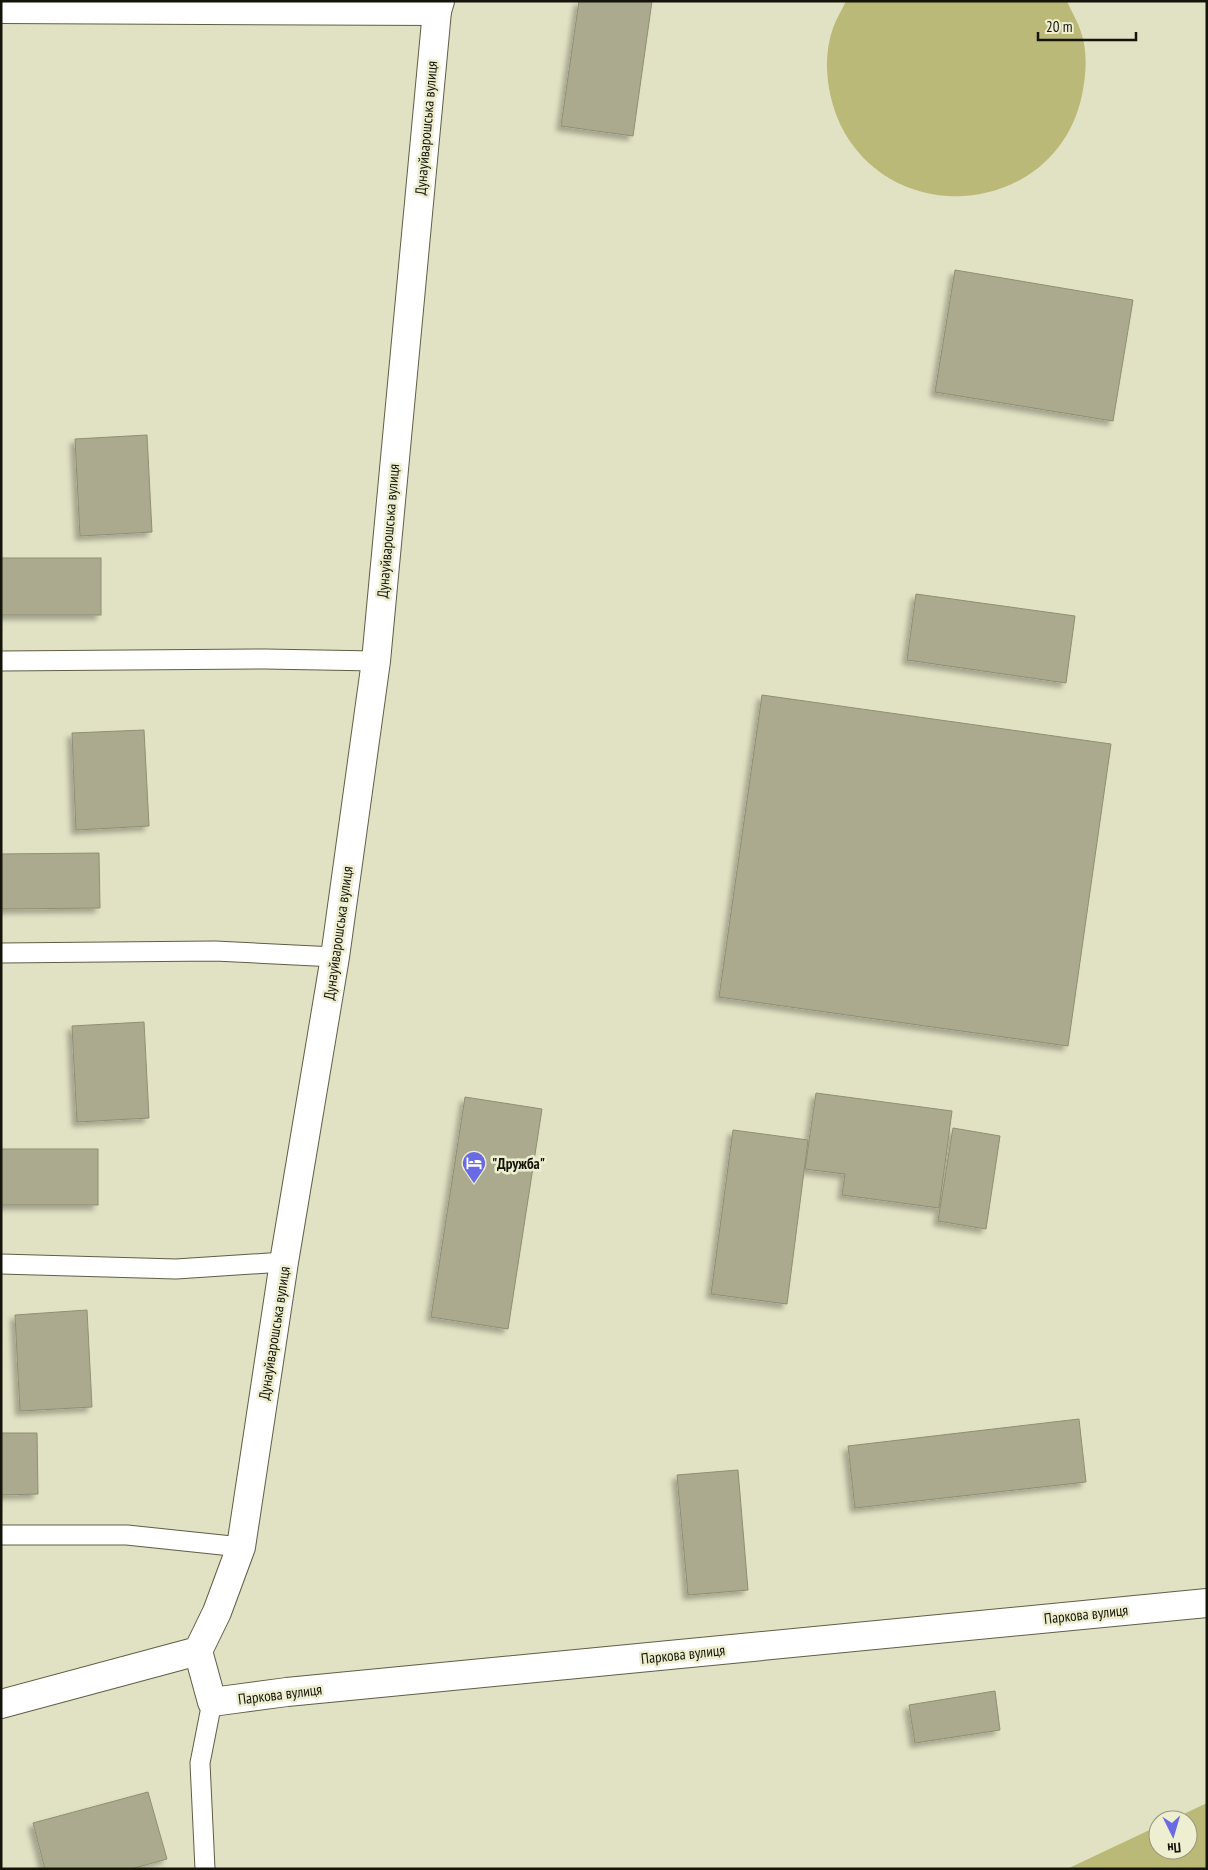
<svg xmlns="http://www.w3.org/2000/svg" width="1208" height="1870" viewBox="0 0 1208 1870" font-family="'PT Sans Narrow',sans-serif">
	<defs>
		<filter id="shadow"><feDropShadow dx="-4.5" dy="4.5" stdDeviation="2.5" flood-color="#0004"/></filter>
	</defs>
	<rect width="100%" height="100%" fill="#e1e1c3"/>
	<g fill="#bbb977">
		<path d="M846,1h221c4,10 11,21 14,31 7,20 5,43 1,63 -25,120 -189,138 -242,29 -13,-29 -18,-65 -7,-96 3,-9 9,-18 13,-27z"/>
		<path d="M1207,1803v66h-140l91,-43v24h30v-30h-17z"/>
	</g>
	<g fill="#abaa8e" stroke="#8f8f73" filter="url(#shadow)">
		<path d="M579,1h73l-19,135 -72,-10z"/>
		<path d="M955,270l178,30 -20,121 -178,-29z"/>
		<path d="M147,435l5,97 -72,4 -5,-97z"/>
		<rect x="1" y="558" width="100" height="57"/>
		<path d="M916,594l159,22 -9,67 -159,-23z"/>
		<path d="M762,695l349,49 -43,302 -349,-49z"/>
		<path d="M144,730l5,96 -73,4 -4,-97z"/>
		<path d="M99,853l1,55 -99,1v-55z"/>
		<path d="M144,1022l5,96 -72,4 -5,-96z"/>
		<path d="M816,1093l136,18 -13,97 -97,-13 3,-21 -40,-5z"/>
		<path d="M465,1097l77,12 -34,220 -77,-12z"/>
		<path d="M953,1128l47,8 -14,93 -48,-8z"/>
		<path d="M733,1130l75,10 -21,164 -76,-10z"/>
		<rect x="1" y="1149" width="97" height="56"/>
		<path d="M87,1310l5,97 -72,4 -5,-96z"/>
		<path d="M1079,1419l7,63 -231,26 -7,-62z"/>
		<path d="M1,1433h36l1,61 -37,1z"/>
		<path d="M738,1470l10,120 -60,5 -11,-120z"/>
		<path d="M995,1691l5,39 -85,13 -6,-38z"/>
		<path d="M148,1792l19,67 -36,10h-86l-12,-46z"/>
	</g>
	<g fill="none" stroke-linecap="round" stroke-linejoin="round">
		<g stroke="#5f5e45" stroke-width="21">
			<g id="lane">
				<path d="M1,661l264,-2 111,2"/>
				<path d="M1,953l214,-2 120,6"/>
				<path d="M1,1264l175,5 108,-7"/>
				<path d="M1,1535h126l114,12"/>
				<path d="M205,1869l-5,-106 12,-61"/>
			</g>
		</g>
		<g stroke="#5f5e45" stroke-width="30">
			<g id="street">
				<path d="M1,9l436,2"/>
				<path d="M198,1651l14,51 75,-10 920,-89"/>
				<path d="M1,1704l197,-53 19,-39 24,-65 43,-285 51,-305 41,-296 61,-650 3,-10"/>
			</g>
		</g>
		<use href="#lane" stroke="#fff" stroke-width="19"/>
		<use href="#street" stroke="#fff" stroke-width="28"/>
	</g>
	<defs>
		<g id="hotel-pin" transform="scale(1.25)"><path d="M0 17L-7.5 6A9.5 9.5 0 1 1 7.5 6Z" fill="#696be5" stroke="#eeeed0"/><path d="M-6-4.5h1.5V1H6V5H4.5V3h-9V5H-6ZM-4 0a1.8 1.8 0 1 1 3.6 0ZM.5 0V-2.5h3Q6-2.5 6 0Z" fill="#fff"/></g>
	</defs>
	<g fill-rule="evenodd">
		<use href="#hotel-pin" x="474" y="1163"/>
	</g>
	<g text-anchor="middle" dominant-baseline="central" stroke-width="5" stroke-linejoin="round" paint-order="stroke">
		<g font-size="15" fill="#14140a" stroke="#eeeed0">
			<text transform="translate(426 128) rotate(-85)">Дунауйварошська вулиця</text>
			<text transform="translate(388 531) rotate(-85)">Дунауйварошська вулиця</text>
			<text transform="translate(338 933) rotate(-82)">Дунауйварошська вулиця</text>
			<text transform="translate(274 1333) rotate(-81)">Дунауйварошська вулиця</text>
			<text transform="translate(1086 1614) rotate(-6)">Паркова вулиця</text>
			<text transform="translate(683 1654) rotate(-6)">Паркова вулиця</text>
			<text transform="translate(280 1694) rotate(-7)">Паркова вулиця</text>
		</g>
		<g font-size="15" font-weight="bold" fill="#14140a" stroke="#eeeed0" text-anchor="start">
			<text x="492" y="1163">"Дружба"</text>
		</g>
	</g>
	<rect width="1208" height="1870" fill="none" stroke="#14140a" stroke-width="5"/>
	<g transform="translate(1173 1835) rotate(175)"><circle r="24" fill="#eeeed0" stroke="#979781"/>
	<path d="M0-4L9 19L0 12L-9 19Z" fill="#696be5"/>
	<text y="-8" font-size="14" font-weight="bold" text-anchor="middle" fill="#14140a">Пн</text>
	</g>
	<path d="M1038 32v8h98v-8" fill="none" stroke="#14140a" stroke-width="2.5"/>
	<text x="1046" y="32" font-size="15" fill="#14140a" stroke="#eeeed0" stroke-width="4" paint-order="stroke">20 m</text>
</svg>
